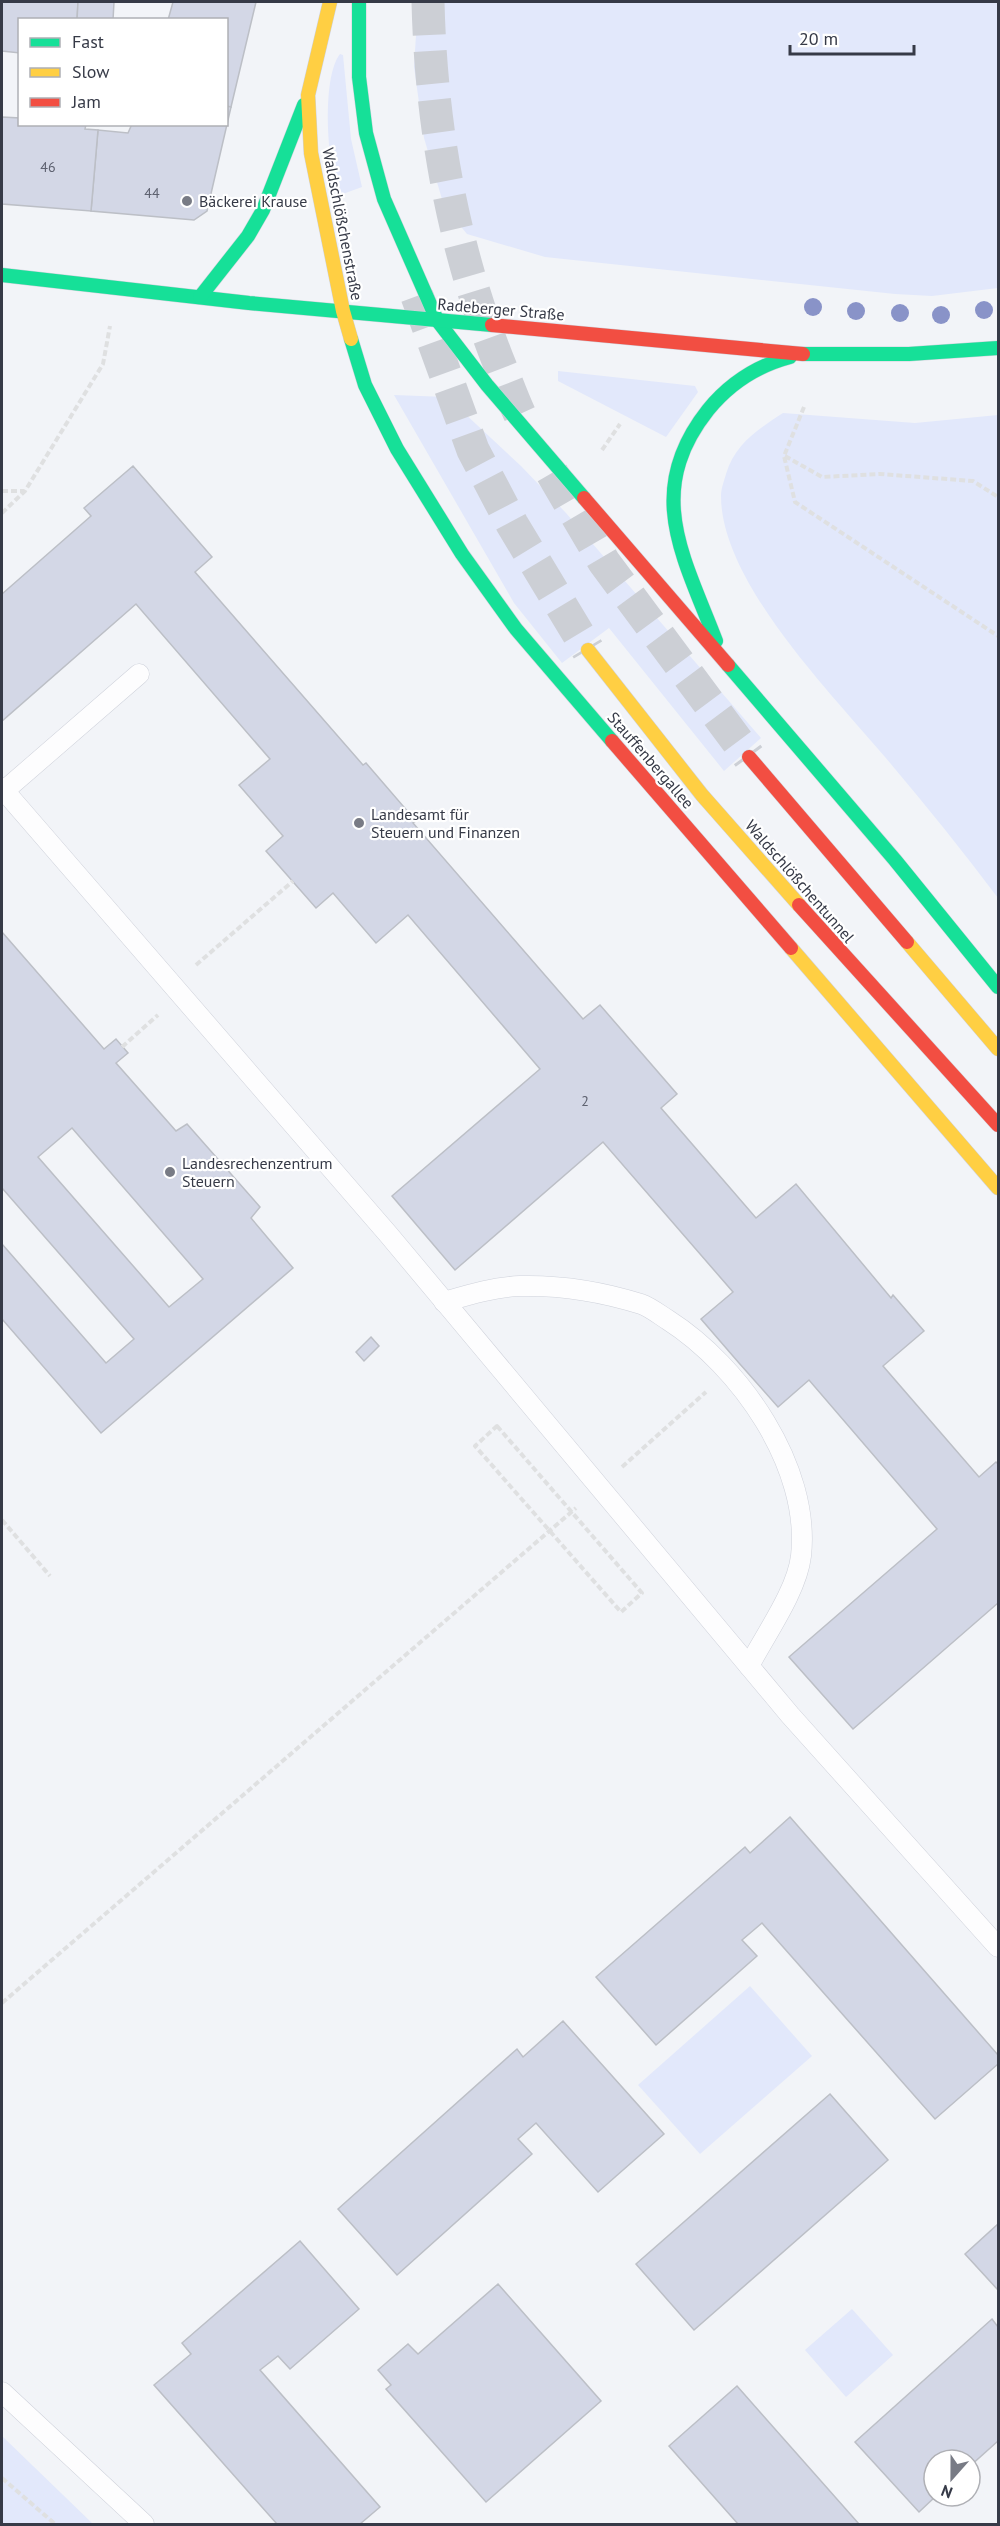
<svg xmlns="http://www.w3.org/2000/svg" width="1000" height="2526" viewBox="0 0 1000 2526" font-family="'PT Sans',sans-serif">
	<rect width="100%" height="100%" fill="#f2f4f8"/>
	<g fill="#e2e8fb">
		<path d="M418,2h580v286l-66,8 -37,-2 -350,-37 -78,-23 -23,-28 -20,-68 -10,-71z"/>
		<path d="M340,54l3,1 8,84 11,48 -22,8c-13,-26 -19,-117 0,-141z"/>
		<path d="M558,371l137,15 3,6 -32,45 -108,-56z"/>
		<path d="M394,395l53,2 74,69 45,47 195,225 -37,33 -115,-143 -47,35 -48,-60z"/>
		<path d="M783,413l132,10 83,-8v483c-36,-48 -74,-95 -113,-141 -54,-64 -164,-175 -164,-261 0,-7 3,-15 5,-22 9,-30 31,-44 57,-61z"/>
		<path d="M750,1986l62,70 -112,98 -62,-69z"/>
		<path d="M852,2309l41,46 -47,42 -41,-47z"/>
		<path d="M2,2436l91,88h-91z"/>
	</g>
	<g fill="#d3d7e6" stroke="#bcbfc6" stroke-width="1.5" fill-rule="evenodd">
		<path d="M2,2h76l-1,18h-57v33l-18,-2z"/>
		<path d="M78,2h36l-1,18h-36z"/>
		<path d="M173,2h83l-25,105 -5,-1v-86h-58z"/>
		<path d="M226,106l5,1 -24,104 -13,9 -103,-9 7,-81 30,3 4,-9h94z"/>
		<path d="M2,117l18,1v6h66l-1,5 13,1 -7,81 -89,-7z"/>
		<path d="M133,466l79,91 -17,15 168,193 3,-2 50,58 -3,2 170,196 17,-14 77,89 -16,14 95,110 40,-34 95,114 2,-3 31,36 -41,35 96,111 17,-15 2,2v139l-145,126 -64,-72 148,-128 -128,-149 -31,27 -39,-44 -38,-44 32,-27 -130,-150 -148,128 -63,-74 148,-127 -132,-154 -32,28 -43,-50 -17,15 -50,-57 17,-15 -44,-51 31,-26 -134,-155 -134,117v-127l89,-78 -7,-8z"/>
		<path d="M2,932l102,117 12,-10 12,14 -12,10 60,68 11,-7 73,83 -9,11 42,50 -192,165 -99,-114v-75l104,119 28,-24 -132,-151zM72,1128l131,151 -34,28 -131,-150z"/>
		<path d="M371,1337l8,9 -15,15 -8,-9z"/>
		<path d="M790,1817l208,238v9l-63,55 -173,-196 -20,17 15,16 -101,89 -60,-68 149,-130 5,6z"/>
		<path d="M563,2021l101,113 -66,58 -62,-69 -18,16 14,15 -135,121 -59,-66 179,-160 6,8z"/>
		<path d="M830,2094l58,66 -194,170 -58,-66z"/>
		<path d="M998,2224v66l-33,-36z"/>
		<path d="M300,2241l59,68 -69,60 -12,-13 -18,14 120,137 -20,17h-83l-123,-139 37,-31 -9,-11z"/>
		<path d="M498,2284l103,117 -115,101 -100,-113 5,-4 -13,-15 30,-26 10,10z"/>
		<path d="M992,2319l6,8v114l-28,25v-6h-36v36h2l-17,16 -64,-70z"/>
		<path d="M737,2386l122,138h-121l-69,-78z"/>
	</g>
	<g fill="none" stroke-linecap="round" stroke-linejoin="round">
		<g stroke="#cccfd5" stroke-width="33" stroke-dasharray="33 16" stroke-linecap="butt">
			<path d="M428,2c3,122 24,241 69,356 9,22 17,46 28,67"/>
			<path d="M417,296l56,154 39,74 76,126"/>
			<path d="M552,473l52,89 145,195"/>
		</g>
		<g stroke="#cfd2db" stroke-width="21">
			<g id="lane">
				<path d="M2,788l386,446 402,481 208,232"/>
				<path d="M4,791l135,-117"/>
				<path d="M444,1302c24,-7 50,-15 76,-16 39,-1 83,6 121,18 9,3 19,11 27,16 72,46 143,147 133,236 -4,35 -36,79 -52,110"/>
				<path d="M2,2392l142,132"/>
			</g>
		</g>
		<g stroke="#cfd2db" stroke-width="15">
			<g id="fast">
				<path d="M359,2v75l7,56 18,66 53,121 50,65 97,113"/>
				<path d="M2,275l247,28 243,22"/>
				<path d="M200,297l48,-61 15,-26 41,-105"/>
				<path d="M351,339l14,46 32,64 65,105 54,75 96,112"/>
				<path d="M803,354h106l89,-6"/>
				<path d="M716,641c-32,-84 -73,-149 -8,-231 22,-27 48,-44 82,-53"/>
				<path d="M728,665l167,195 103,127"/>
			</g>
		</g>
		<g stroke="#cfd2db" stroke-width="15">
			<g id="slow">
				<path d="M330,2l-22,93 3,58 32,158 8,28"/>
				<path d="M588,650l114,145 97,110"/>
				<path d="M907,942l91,107"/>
				<path d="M791,948l207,240"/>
			</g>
		</g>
		<g stroke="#cfd2db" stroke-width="15">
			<g id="jam">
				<path d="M492,325l311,29"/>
				<path d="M584,498l144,167"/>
				<path d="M612,741l179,207"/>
				<path d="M749,757l158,185"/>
				<path d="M799,905l199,220"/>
			</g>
		</g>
		<g stroke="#dfe0e1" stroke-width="4" stroke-dasharray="6 3" stroke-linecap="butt">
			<path d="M804,407l-20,49 11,46 203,134"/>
			<path d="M602,450l18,-26"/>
			<path d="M785,456l37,21 58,-3 93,7 25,16"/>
			<path d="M2,491h22"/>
			<path d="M2,513l23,-22 78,-127 7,-38"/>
			<path d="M196,965l97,-84"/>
			<path d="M122,1047l36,-32"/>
			<path d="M497,1426l145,167 -21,19 -146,-166z"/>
			<path d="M622,1467l84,-75"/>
			<path d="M2,1520l48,56"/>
			<path d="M2,2003l574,-495"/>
			<path d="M2,2478l53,46"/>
		</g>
		<use href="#lane" stroke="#fdfdfe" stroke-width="20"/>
		<use href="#fast" stroke="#16e098" stroke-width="14"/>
		<use href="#slow" stroke="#ffcf43" stroke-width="14"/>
		<use href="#jam" stroke="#f24e42" stroke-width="14"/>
	</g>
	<g fill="#8993c8">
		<circle cx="813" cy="307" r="9"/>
		<circle cx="984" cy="310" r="9"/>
		<circle cx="856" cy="311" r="9"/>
		<circle cx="900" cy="313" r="9"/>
		<circle cx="941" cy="315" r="9"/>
	</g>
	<g fill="#787b85" stroke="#fff" stroke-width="2">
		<circle cx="187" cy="201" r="6"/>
		<circle cx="359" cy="823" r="6"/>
		<circle cx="170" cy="1172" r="6"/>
	</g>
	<g text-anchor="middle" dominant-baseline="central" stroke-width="4.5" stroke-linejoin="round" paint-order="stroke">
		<g font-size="14" fill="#5d616f">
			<text x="48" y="167">46</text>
			<text x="152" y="193">44</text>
			<text x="585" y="1101">2</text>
		</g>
		<g font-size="16" fill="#363a47" stroke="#fff" text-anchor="start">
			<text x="199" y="201">Bäckerei Krause</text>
			<text x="371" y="814">Landesamt für<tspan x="371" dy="18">Steuern und Finanzen</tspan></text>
			<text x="182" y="1163">Landesrechenzentrum<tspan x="182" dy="18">Steuern</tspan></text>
		</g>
		<g font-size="16" fill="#363a47" stroke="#fff">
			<text transform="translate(343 224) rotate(79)">Waldschlößchenstraße</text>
			<text transform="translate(501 309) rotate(5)">Radeberger Straße</text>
			<text transform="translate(651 760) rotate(49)">Stauffenbergallee</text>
			<text transform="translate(800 881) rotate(49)">Waldschlößchentunnel</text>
		</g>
	</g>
	<rect width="1000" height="2526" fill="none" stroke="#363a47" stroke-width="6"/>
	<rect x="18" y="18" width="210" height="108" fill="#ffffff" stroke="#afb0b5" stroke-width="1.5"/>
	<rect x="30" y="38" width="30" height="9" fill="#16e098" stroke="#afb0b5" stroke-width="1.5"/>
	<text x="72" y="48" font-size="18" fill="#363a47">Fast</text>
	<rect x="30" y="68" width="30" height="9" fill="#ffcf43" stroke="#afb0b5" stroke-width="1.5"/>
	<text x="72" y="78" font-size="18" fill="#363a47">Slow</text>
	<rect x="30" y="98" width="30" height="9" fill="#f24e42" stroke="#afb0b5" stroke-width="1.5"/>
	<text x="72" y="108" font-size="18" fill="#363a47">Jam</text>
	<g transform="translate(952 2478) rotate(201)"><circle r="28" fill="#ffffff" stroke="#afb0b5" stroke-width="1.5"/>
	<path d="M0-4.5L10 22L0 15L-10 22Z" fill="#787b85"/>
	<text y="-9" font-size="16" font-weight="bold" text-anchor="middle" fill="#363a47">N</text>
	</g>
	<path d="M790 45v9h124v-9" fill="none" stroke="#363a47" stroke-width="3"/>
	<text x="799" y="45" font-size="18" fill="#363a47" stroke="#ffffff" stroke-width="4.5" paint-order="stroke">20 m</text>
</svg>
